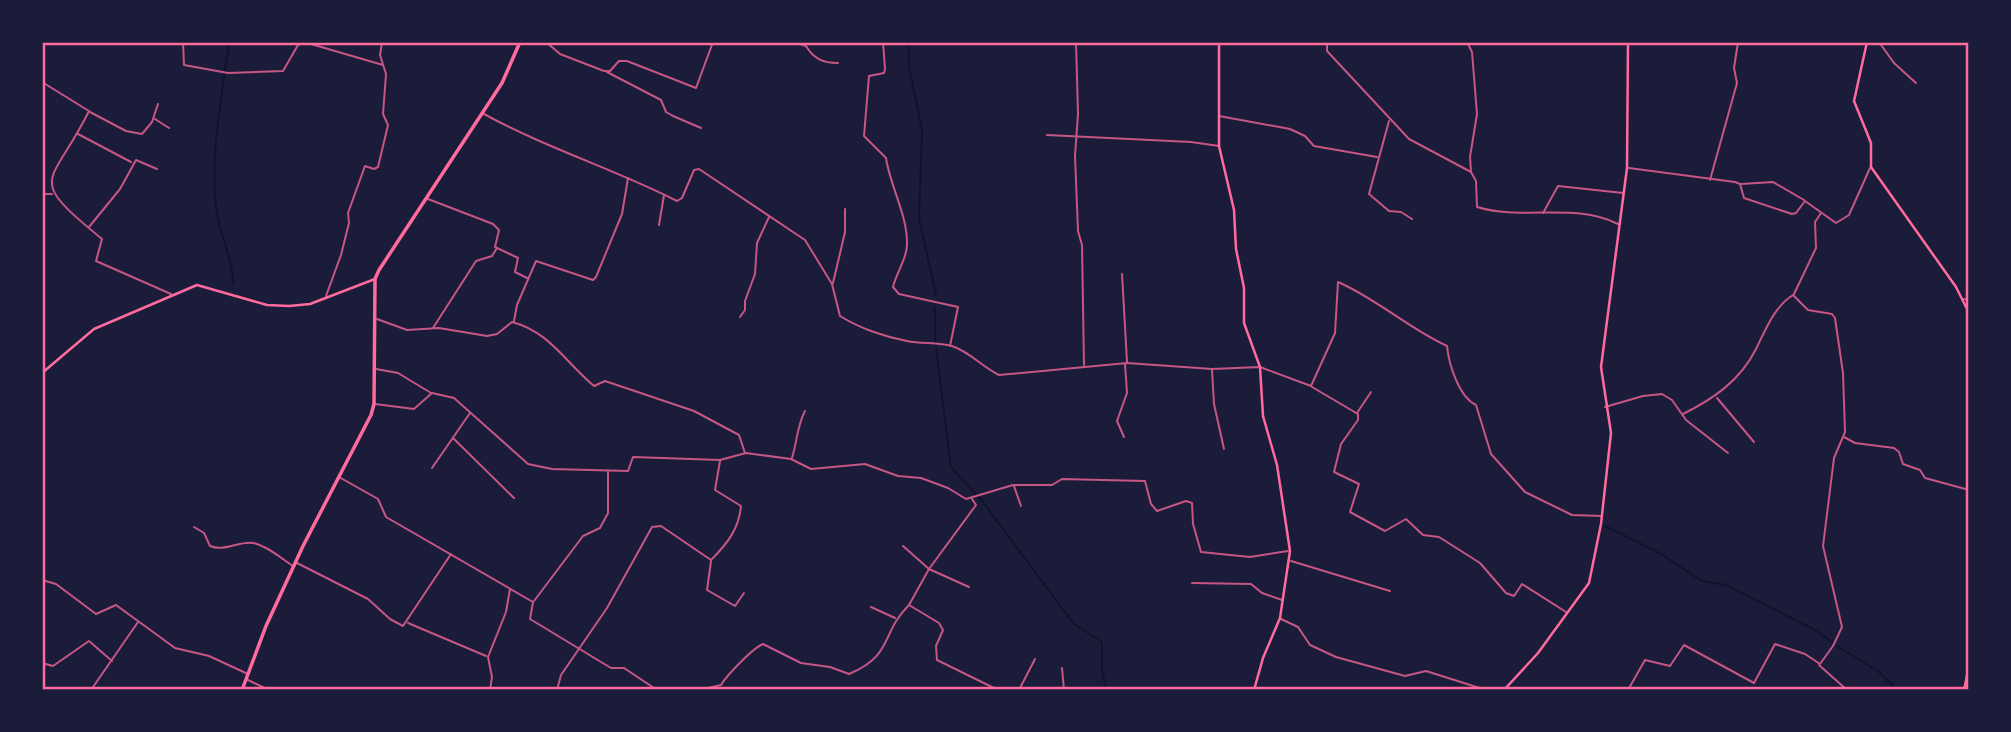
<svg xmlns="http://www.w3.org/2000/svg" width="2011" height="732" viewBox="0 0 2011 732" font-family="Figtree,sans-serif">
	<rect width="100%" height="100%" fill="#1b1b3a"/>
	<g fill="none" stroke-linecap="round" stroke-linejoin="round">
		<g stroke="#12122b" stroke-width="2">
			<path d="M229,42c-7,55 -19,110 -13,165 3,28 17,49 17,78"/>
			<path d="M909,42v25l13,63 -3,89 17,76"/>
			<path d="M935,342v-35"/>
			<path d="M936,349l15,118 32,35 90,121 29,19v27l4,21"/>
			<path d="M1605,526l58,29 39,26 24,4 87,44 19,13"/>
			<path d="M1837,646l41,25 19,19"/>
		</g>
		<g stroke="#c65784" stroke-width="2">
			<path d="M183,42l1,23 44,8 55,-2 15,-26 6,-3 79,23"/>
			<path d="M546,42l14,12 44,17h6l9,-10h8l69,27 17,-46"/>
			<path d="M794,42l12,4c8,13 17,17 32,17"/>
			<path d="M883,42l2,27 -1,4 -15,3 -5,60 22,22c4,28 22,58 21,87 0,14 -11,28 -14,42l6,7 59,13 -8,39"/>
			<path d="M1076,42l2,72 -3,42 3,75 4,14 2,120"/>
			<path d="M1327,42v9l82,88 62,33 5,9 1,26c46,14 97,-5 141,17"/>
			<path d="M1467,42l5,10 5,62 -7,43 1,14"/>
			<path d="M1879,42l15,21 22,20"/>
			<path d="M607,72l54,28 5,12 7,4 28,12"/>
			<path d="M42,82l47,29c-38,77 -65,64 13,128l-6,22 75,33"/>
			<path d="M90,112l36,19 16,3 10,-12 6,-18"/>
			<path d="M484,114c62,34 130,55 193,87l5,-3 12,-28 5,-1 106,71 27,44 8,32c19,12 45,21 67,25 15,3 31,1 45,5 18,6 29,20 47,29l128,-12 85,6 48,-2 51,19 24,-53 3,-51c39,17 70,46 109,64 2,19 12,51 29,59l15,49 34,38 47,23 30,1"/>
			<path d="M1219,116l71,13 15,7 9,10 63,11"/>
			<path d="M155,119l14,9"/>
			<path d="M1389,121l-20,73 20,17 12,1 11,7"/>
			<path d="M78,134l53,28"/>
			<path d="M1047,135l144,7 28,4"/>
			<path d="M1629,168l106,14 5,2 4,14 48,16 4,-1 9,-12 31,22 13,-8 21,-47"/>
			<path d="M1710,180l27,-97 -3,-15 4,-26"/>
			<path d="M1741,184l32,-2 31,18"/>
			<path d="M42,194h10"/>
			<path d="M428,199l65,25 6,6 -4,17 23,11 -3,14 12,6"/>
			<path d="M1543,213l15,-27 65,7"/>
			<path d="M659,225l5,-30"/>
			<path d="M89,227l31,-38 16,-29 21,9"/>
			<path d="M1122,274l5,88"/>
			<path d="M833,283l12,-51v-23"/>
			<path d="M1794,294l22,-46 -1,-26 6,-9"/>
			<path d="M326,296l15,-41 8,-32 -1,-10 17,-47 9,3 4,-2 10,-42 -5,-11 3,-40 -6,-19 2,-13"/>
			<path d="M1964,299l5,1"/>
			<path d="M740,317l5,-7v-9l10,-27 2,-31 12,-26"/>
			<path d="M377,319l30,11 32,-2 48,8 10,-2 15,-12c38,10 53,40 82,64l11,-5 89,30 45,24 6,18"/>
			<path d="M514,321l3,-16 19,-44 57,19 3,-3 26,-63 6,-36"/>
			<path d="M433,328l43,-67 16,-5 5,-8"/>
			<path d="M376,369l22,4 33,20"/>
			<path d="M1212,370l2,34 10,45"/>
			<path d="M1312,387l46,27v6l-17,24 -7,28 25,12 -9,28 35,19 21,-12 17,16 16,2 41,26 26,30 8,3 8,-12 44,28"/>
			<path d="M1717,398l37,44"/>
			<path d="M375,404l39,5 18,-16 22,5 74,66 24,5 76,2 5,-14 87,3 26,-7 45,6 20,10 54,-5 33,12 23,2 27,10 18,11 47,-14h39l10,-6 83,2 6,23 6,7 29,-10 6,2 1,21 8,28 49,5 38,-6"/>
			<path d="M1605,407l38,-11 19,-2 10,6 14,20 42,33"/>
			<path d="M1357,413l14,-21"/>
			<path d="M1124,437l-7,-16 10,-28 -2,-29"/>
			<path d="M1844,437l11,6 39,5 5,4 4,12 17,6 5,8 44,12"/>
			<path d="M453,438l61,60"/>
			<path d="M792,458c5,-16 5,-32 13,-47"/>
			<path d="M432,468l38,-55"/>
			<path d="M339,477l39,22 8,18 147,85 -3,17 81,49h13l33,22"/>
			<path d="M1014,486l7,20"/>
			<path d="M194,527l10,6 6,13c15,6 28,-5 43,-3 13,2 29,16 40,23"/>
			<path d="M903,546l26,23 40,18"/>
			<path d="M711,561l-4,29 28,16 9,-13"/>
			<path d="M1291,561l99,30"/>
			<path d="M297,563l71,36 22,20 13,7 48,-72"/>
			<path d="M42,580l14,4 40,30 20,-9 59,43 34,8 39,18"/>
			<path d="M1192,583l59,1 11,9 20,7"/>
			<path d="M534,601l49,-65 17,-8 8,-15v-41"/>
			<path d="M909,605l20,-36 47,-64 -4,-6"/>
			<path d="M871,607l24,11"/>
			<path d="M1281,619l17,8 12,18 26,12 69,19 21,-5 60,19"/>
			<path d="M408,623l78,33"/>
			<path d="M42,663l11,3 36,-25 23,20"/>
			<path d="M1819,665l28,25"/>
			<path d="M1062,668l2,22"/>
			<path d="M248,680l21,10"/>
			<path d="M91,690l47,-68"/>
			<path d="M490,690l2,-13 -4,-20 18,-45 4,-23"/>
			<path d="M557,690l4,-15 46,-67 45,-81 9,-1 50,34c16,-16 28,-31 30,-54l-26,-16 5,-29"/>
			<path d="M699,690l22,-5c6,-10 32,-37 42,-41l38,19 29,4 19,7c45,-19 31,-40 60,-69l30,18 4,7 -7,16 1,14 61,30"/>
			<path d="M1019,690l16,-31"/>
			<path d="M1628,690l17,-30 25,6 14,-21 70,38 21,-39 30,10 15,10 13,-18 9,-19 -19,-81 11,-88 11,-26 -2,-59 -8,-55 -3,-4 -24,-4 -15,-15c-19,12 -27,34 -37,54 -16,32 -43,50 -73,65"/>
		</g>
		<g stroke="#ff6b9d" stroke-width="2.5">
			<path d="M1219,42v104l15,64 2,39 8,39v35l16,44 3,49 14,49 13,86 -10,67 -17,40 -9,32"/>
			<path d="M1867,42l-13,59 17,42v24l85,120 13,26"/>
			<path d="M42,373l52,-44 103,-44 70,20 22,1 21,-2 65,-25"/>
			<path d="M1504,690l34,-37 51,-70 12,-59 10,-91 -10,-66 26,-199 1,-126"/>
			<path d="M1964,690l5,-24"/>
		</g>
		<path stroke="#ff6b9d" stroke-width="3.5" d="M242,690l24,-64 37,-80 68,-131 3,-11 1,-125 4,-9 123,-187 18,-41"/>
	</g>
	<rect width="2011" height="732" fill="none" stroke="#1b1b3a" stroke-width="88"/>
	<rect x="44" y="44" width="1923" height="644" fill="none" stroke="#ff6b9d" stroke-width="2.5"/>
</svg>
